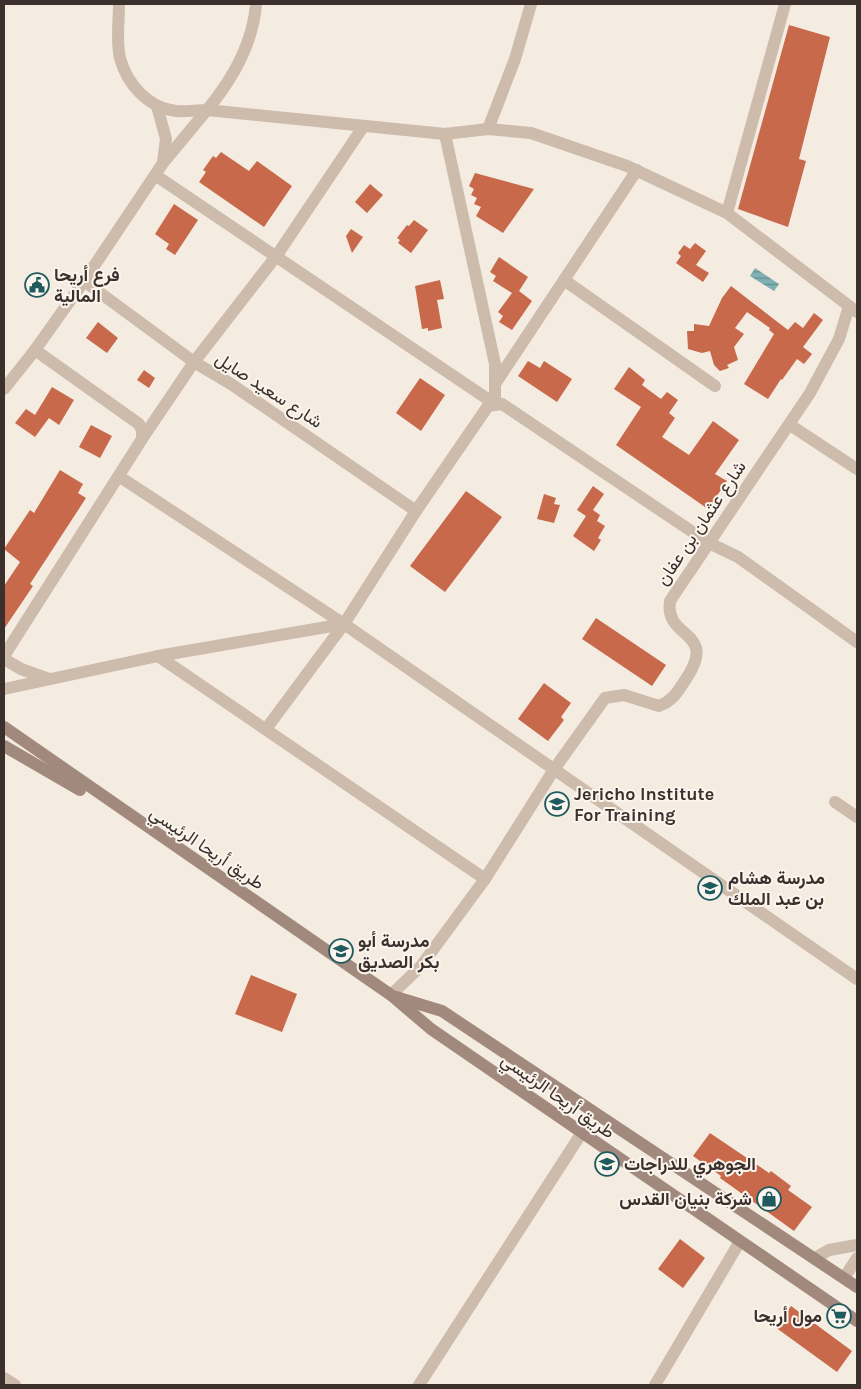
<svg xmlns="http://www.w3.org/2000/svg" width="861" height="1389" viewBox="0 0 861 1389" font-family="Karla,Vazirmatn,sans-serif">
	<defs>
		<pattern id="water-rules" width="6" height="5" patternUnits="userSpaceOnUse" patternTransform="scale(1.25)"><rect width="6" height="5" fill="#7fb0b2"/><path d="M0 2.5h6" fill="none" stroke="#699091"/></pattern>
	</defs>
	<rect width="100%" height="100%" fill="#f4ebe1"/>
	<path fill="url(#water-rules)" d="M755,268l24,16 -5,7 -24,-15z"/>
	<g fill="#c8694b">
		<path d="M789,25l41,12 -31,122 7,2 -18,66 -50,-18z"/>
		<path d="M221,152l28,19 8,-10 35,25 -28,41 -65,-45 7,-10 -3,-2 10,-14 3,2z"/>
		<path d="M475,173l59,16 -31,44 -27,-17 5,-9 -7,-3 3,-6 -6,-3 3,-6 -5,-3z"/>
		<path d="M370,184l13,11 -16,18 -12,-11z"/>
		<path d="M174,204l24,16 -23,35 -9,-6 3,-5 -14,-10z"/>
		<path d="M414,220l14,10 -17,23 -13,-10 2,-3 -3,-2 10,-13 2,1z"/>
		<path d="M351,229l12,8 -11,16 -6,-17z"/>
		<path d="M695,243l11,8 -10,14 13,8 -6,9 -27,-19 5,-7 -3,-3 6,-8 6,4z"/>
		<path d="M499,257l29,20 -9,14 13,10 -20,29 -13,-8 4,-6 -5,-4 14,-19 -19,-12 3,-5 -6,-4z"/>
		<path d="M440,280l4,19 -7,1 5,28 -14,3v-3l-6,1 -7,-43z"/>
		<path d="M731,286l57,44 7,-8 8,6 11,-15 9,7 -20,27 9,7 -8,10 -7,-5 -15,21 -1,-1 -13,20 -24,-15 30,-50 -5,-4 1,-2 -23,-16 -12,16 9,6 -10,13 4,13 -11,5 2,3 -9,3 -6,-6 -4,-14 -8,2 -14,-4 -1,-18h7v-7l15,2 13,-28z"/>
		<path d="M98,322l20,16 -11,15 -21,-15z"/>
		<path d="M528,361l12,7 4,-7 28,18 -15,23 -39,-26z"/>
		<path d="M629,367l16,13 -3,5 19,14 6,-7 11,8 -9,13 6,5 -13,19 27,18 24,-34 26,19 -24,34 12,7 -19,28 -92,-64 25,-38 -27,-18z"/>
		<path d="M144,370l11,8 -6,10 -12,-8z"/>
		<path d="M420,378l25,17 -24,36 -25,-18z"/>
		<path d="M52,387l22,13 -15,25 -10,-7 -14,19 -20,-14 11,-14 9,6z"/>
		<path d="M91,425l21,11 -12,22 -21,-11z"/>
		<path d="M60,470l23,14 -5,9 8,5 -56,86 3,2 -29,43v-43l16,-24 -16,-13 26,-39 4,3z"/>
		<path d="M593,486l11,8 -11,16 7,5 -3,6 8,5 -7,12 3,2 -7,11 -21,-15 13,-20 -9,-6z"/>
		<path d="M466,491l36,26 -57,75 -35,-26z"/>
		<path d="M544,494l12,4 -2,6 6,1 -6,18 -17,-4z"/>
		<path d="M596,618l70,47 -14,21 -70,-47z"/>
		<path d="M544,683l27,20 -10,14 3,3 -16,21 -30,-22z"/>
		<path d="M251,975l46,19 -15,38 -47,-18z"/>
		<path d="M710,1133l59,40 2,-2 20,15 -3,4 24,17 -18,24 -74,-53 1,-2 -28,-20z"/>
		<path d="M680,1239l25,19 -22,30 -25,-19z"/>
		<path d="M791,1306l61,45 -15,21 -62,-45z"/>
	</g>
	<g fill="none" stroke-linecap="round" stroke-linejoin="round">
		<g stroke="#cdbbac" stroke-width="12">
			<path d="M119,4c0,17 -3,38 1,54 7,26 28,50 56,53 9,1 21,-1 31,-1l-44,53 -79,118 110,81 37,22 185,127 -72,113 -224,-147"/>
			<path d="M256,4c-3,39 -24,76 -49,106l238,24 43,-5 43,4 96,33 100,47 130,99"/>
			<path d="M157,106l9,33 -3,23"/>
			<path d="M488,129l27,-70 16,-55"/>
			<path d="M445,134l50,230v40"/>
			<path d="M155,175l340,229"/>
			<path d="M727,213l58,-209"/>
			<path d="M564,280l151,106"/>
			<path d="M495,384l142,-214"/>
			<path d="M4,389l31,-39 49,-69"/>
			<path d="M790,425l67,44"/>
			<path d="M142,439l52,-77 83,-107 86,-128"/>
			<path d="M416,511l72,-105 14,-2 207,139 29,14 119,85"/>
			<path d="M4,656l138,-217v-9l-3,-6 -104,-74"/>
			<path d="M158,656l186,-32 513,355"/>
			<path d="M4,659l17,10 28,10"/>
			<path d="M4,689l154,-33 327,223"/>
			<path d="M266,729l78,-105"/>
			<path d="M835,802l22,15"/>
			<path d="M391,995l30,-29 64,-87 70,-111 50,-70 19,-3 35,11c13,-5 18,-13 25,-24 37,-53 -20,-41 -14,-81l140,-208 29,-54 10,-33"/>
			<path d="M815,1258l14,-8 28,-5"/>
			<path d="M844,1278l13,-20"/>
			<path d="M4,1378l11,7"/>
			<path d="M419,1385l162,-251"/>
			<path d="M655,1385l84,-142"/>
		</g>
		<g stroke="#a18a7d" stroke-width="12">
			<path d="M4,727l387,268 40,34 426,292"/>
			<path d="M4,746l76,44"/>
			<path d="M396,997l46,14 415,276"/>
		</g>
	</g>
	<defs>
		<g id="civic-ring" transform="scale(1.25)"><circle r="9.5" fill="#fbf5ee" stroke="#1f5a5e" stroke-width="1.5"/><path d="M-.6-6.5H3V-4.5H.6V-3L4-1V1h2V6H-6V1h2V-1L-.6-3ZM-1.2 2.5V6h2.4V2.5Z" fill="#1f5a5e"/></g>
		<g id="university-ring" transform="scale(1.25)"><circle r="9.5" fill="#fbf5ee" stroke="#1f5a5e" stroke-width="1.5"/><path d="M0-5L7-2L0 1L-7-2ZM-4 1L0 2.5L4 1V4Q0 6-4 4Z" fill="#1f5a5e"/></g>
		<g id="school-ring" transform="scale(1.25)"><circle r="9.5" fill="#fbf5ee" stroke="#1f5a5e" stroke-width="1.5"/><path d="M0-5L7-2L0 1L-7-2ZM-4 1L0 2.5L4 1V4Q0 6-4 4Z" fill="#1f5a5e"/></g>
		<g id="shop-ring" transform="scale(1.25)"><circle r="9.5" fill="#fbf5ee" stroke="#1f5a5e" stroke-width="1.5"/><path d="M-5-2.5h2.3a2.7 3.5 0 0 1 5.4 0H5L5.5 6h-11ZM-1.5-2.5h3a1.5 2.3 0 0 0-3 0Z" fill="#1f5a5e"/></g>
		<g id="supermarket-ring" transform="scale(1.25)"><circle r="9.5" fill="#fbf5ee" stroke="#1f5a5e" stroke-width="1.5"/><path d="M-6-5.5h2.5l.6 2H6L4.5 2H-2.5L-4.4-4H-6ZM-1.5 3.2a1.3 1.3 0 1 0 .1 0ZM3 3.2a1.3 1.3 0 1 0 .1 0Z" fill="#1f5a5e"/></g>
	</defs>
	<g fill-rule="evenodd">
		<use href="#civic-ring" x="37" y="285"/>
		<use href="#university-ring" x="557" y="804"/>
		<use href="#school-ring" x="710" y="888"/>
		<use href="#school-ring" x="341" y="951"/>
		<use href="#school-ring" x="607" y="1164"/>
		<use href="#shop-ring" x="769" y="1199"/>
		<use href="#supermarket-ring" x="839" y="1316"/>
	</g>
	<g text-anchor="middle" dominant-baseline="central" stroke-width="4" stroke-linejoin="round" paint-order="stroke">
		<g font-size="18" font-weight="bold" fill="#3b302b" stroke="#fbf5ee" text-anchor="start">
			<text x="54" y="275">فرع أريحا<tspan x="54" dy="21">المالية</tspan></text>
			<text x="574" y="794">Jericho Institute<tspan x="574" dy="21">For Training</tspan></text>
			<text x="728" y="878">مدرسة هشام<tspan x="728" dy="21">بن عبد الملك</tspan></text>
			<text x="358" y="941">مدرسة أبو<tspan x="358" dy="21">بكر الصديق</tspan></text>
			<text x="624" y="1164">الجوهري للدراجات</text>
			<text x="752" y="1199" text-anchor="end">شركة بنيان القدس</text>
			<text x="822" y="1316" text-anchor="end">مول أريحا</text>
		</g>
		<g font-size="18" fill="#3b302b" stroke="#fbf5ee">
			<text transform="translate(269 390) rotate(33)">شارع سعيد صايل</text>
			<text transform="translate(701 523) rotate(-56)">شارع عثمان بن عفان</text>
			<text transform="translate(207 848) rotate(34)">طريق أريحا الرئيسي</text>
			<text transform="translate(558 1096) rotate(35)">طريق أريحا الرئيسي</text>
		</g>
	</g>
	<rect width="861" height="1389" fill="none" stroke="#3b302b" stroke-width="10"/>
</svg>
